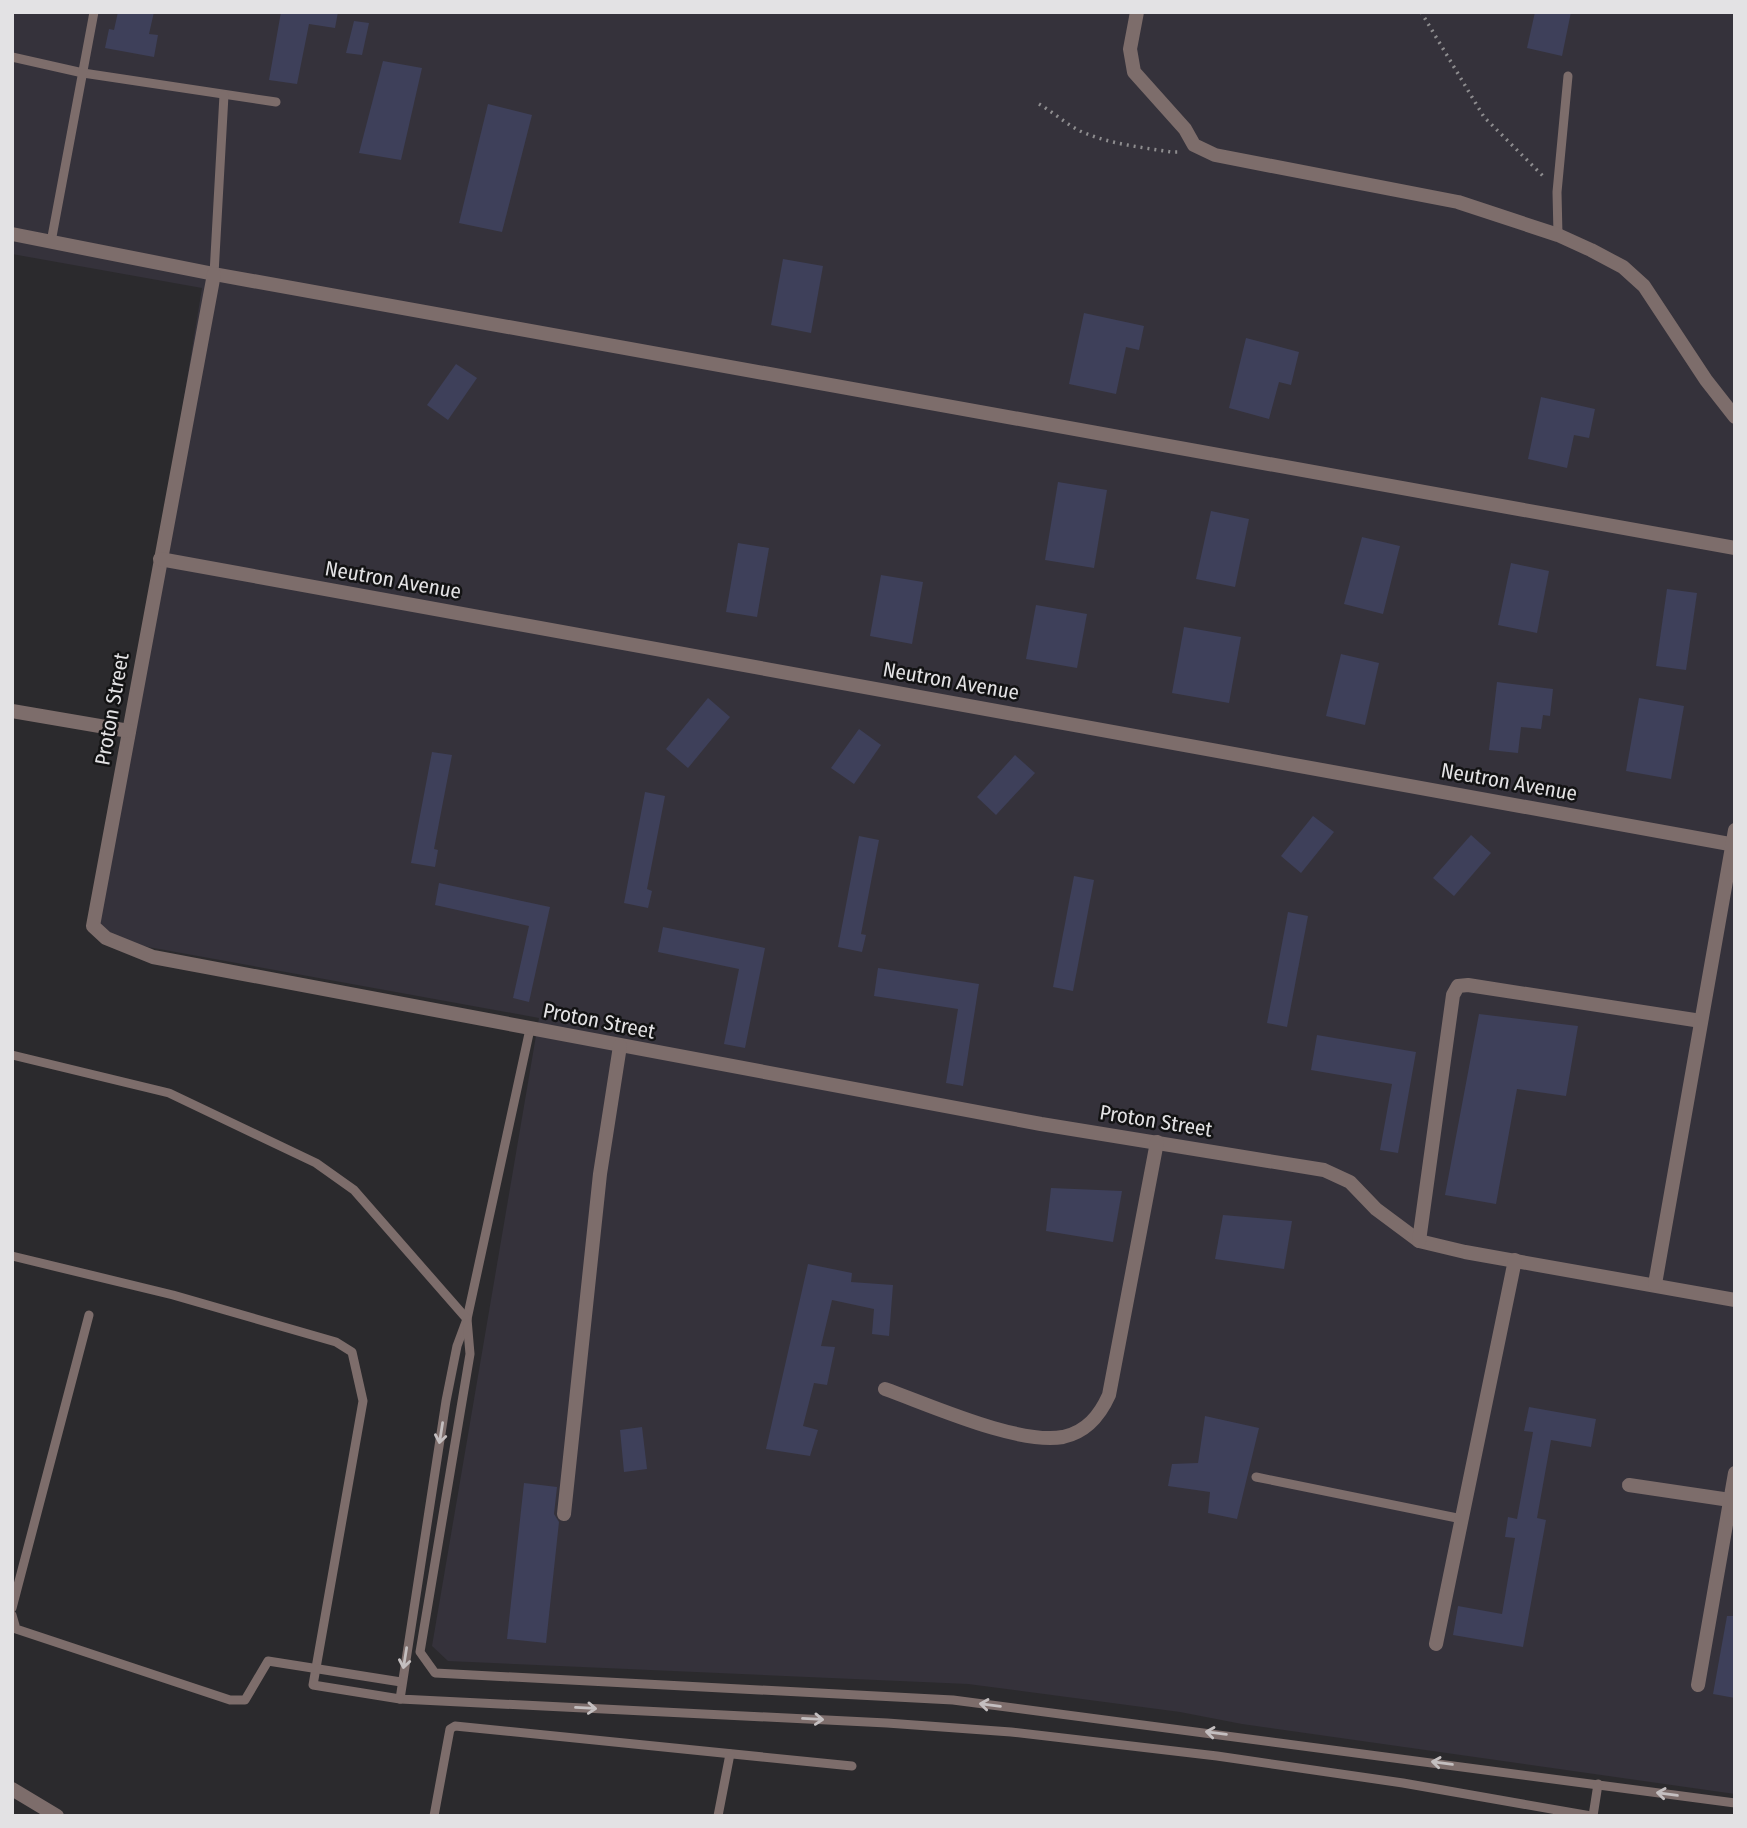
<svg xmlns="http://www.w3.org/2000/svg" width="1747" height="1828" viewBox="0 0 1747 1828" font-family="'Fira Sans Condensed',sans-serif">
	<rect width="100%" height="100%" fill="#2b2a2d"/>
	<path fill="#35323b" d="M12,12h1723v1782l-493,-70 -62,-12 -212,-28 -520,-23 -16,-15 107,-628 -402,-73 -28,-11 -11,-12 104,-634 -190,-34z"/>
	<g fill="#3e405a">
		<path d="M118,12h36l-5,22 9,1 -4,22 -49,-9 4,-19 5,1z"/>
		<path d="M281,12h57l-3,16 -26,-4 -12,60 -28,-4z"/>
		<path d="M1535,12h36l-9,44 -35,-8z"/>
		<path d="M354,21l15,2 -7,32 -16,-2z"/>
		<path d="M383,61l39,7 -21,92 -42,-7z"/>
		<path d="M488,104l44,11 -30,117 -43,-9z"/>
		<path d="M783,259l40,7 -12,67 -40,-8z"/>
		<path d="M1084,313l60,13 -5,24 -13,-3 -10,47 -47,-10z"/>
		<path d="M1246,338l53,14 -8,33 -12,-3 -10,37 -40,-11z"/>
		<path d="M456,364l21,14 -29,42 -21,-15z"/>
		<path d="M1541,397l54,12 -6,29 -15,-3 -7,33 -39,-9z"/>
		<path d="M1058,482l49,8 -13,78 -49,-8z"/>
		<path d="M1211,511l38,8 -14,68 -39,-8z"/>
		<path d="M1362,537l38,9 -17,68 -39,-10z"/>
		<path d="M738,543l31,5 -12,69 -31,-5z"/>
		<path d="M1511,563l38,8 -12,62 -39,-8z"/>
		<path d="M881,575l42,7 -11,62 -42,-8z"/>
		<path d="M1667,589l30,4 -11,77 -30,-4z"/>
		<path d="M1036,605l51,9 -10,54 -51,-9z"/>
		<path d="M1184,627l57,10 -12,66 -57,-10z"/>
		<path d="M1341,654l38,9 -14,62 -39,-9z"/>
		<path d="M1497,682l56,7 -3,27 -7,-1 -2,14 -20,-2 -3,26 -29,-3z"/>
		<path d="M708,698l22,19 -42,51 -22,-19z"/>
		<path d="M1639,698l45,8 -13,73 -45,-8z"/>
		<path d="M859,729l22,16 -27,39 -23,-16z"/>
		<path d="M432,752l20,3 -18,94 4,1 -3,17 -24,-4z"/>
		<path d="M1015,755l20,18 -39,42 -19,-18z"/>
		<path d="M645,792l20,4 -18,93 5,2 -4,17 -24,-5z"/>
		<path d="M1313,816l21,16 -33,41 -20,-17z"/>
		<path d="M1471,835l20,18 -37,43 -21,-18z"/>
		<path d="M859,836l20,4 -18,94 5,1 -4,17 -24,-5z"/>
		<path d="M1074,876l20,4 -21,111 -20,-4z"/>
		<path d="M439,883l111,24 -21,95 -16,-4 16,-72 -94,-21z"/>
		<path d="M1288,912l20,4 -21,111 -20,-4z"/>
		<path d="M663,927l102,21 -20,100 -21,-4 15,-75 -81,-17z"/>
		<path d="M878,968l101,16 -16,102 -17,-3 12,-74 -84,-13z"/>
		<path d="M1479,1014l99,12 -12,70 -49,-7 -21,115 -51,-9z"/>
		<path d="M1317,1035l99,17 -18,101 -18,-3 12,-66 -81,-14z"/>
		<path d="M1051,1188l71,3 -9,51 -67,-11z"/>
		<path d="M1223,1215l69,6 -8,48 -69,-10z"/>
		<path d="M808,1264l44,9 -1,9 42,3 -4,51 -17,-2 2,-25 -42,-9 -11,46 14,1 -8,38 -13,-2 -11,43 15,4 -8,26 -44,-7z"/>
		<path d="M1529,1407l67,12 -5,28 -40,-7 -14,78 9,2 -23,127 -70,-12 5,-29 44,8 13,-76 -10,-1 3,-20 9,2 16,-87 -9,-1z"/>
		<path d="M1205,1416l54,12 -22,91 -29,-6 2,-21 -42,-6 4,-22 26,-1z"/>
		<path d="M642,1427l5,42 -23,3 -4,-42z"/>
		<path d="M524,1483l33,4 -3,27 5,8 -13,121 -39,-4z"/>
		<path d="M1727,1616h8v82l-22,-4z"/>
	</g>
	<g fill="none" stroke-linecap="round" stroke-linejoin="round">
		<g stroke="#8e8d8f" stroke-width="3.5" stroke-dasharray="2 5" stroke-linecap="butt">
			<path d="M1421,12l63,105 60,60"/>
			<path d="M1039,104c14,8 27,20 41,27 29,13 60,16 91,21h8"/>
		</g>
		<g stroke="#7d6d6b" stroke-width="9">
			<path d="M12,57l71,16 193,29"/>
			<path d="M1558,235l-1,-43 11,-116"/>
			<path d="M51,242l43,-230"/>
			<path d="M214,274l10,-179"/>
			<path d="M530,1029l-63,290 -10,27 -11,55 -46,298 487,24 124,9 206,24 186,27 188,33"/>
			<path d="M12,1055l157,38 147,70 38,27 113,129 3,35 -50,298 15,21 518,27 782,103"/>
			<path d="M12,1256l161,39 163,47 16,10 11,49 -50,284 87,14"/>
			<path d="M1256,1477l206,42"/>
			<path d="M12,1608l77,-293"/>
			<path d="M12,1615l4,14 214,71h15l23,-39 133,21"/>
			<path d="M434,1816l16,-87 5,-3 397,40"/>
			<path d="M718,1816l12,-62"/>
			<path d="M1593,1816l5,-32"/>
		</g>
		<g stroke="#7d6d6b" stroke-width="14">
			<path d="M1137,12l-7,37 4,23 51,57 9,16 21,10 243,47 100,33 33,15 32,17 21,19 62,94 29,37"/>
			<path d="M12,234l202,40 1521,274"/>
			<path d="M214,274l-121,652 13,12 47,19 888,167 283,46 26,12 26,27 43,32 46,11 270,48"/>
			<path d="M160,559l1575,286"/>
			<path d="M12,711l117,20"/>
			<path d="M1419,1241l34,-246 5,-9 10,-1 233,36"/>
			<path d="M1655,1284l80,-454"/>
			<path d="M885,1389c45,16 133,56 178,48 24,-5 37,-22 46,-42l48,-253"/>
			<path d="M1629,1485l101,15"/>
			<path d="M564,1514l36,-340 20,-128"/>
			<path d="M1436,1644l79,-384"/>
			<path d="M1698,1685l37,-212"/>
			<path d="M12,1789l45,27"/>
		</g>
	</g>
	<defs><path id="oneway-shaft" d="M-6 0H5M1.5-3L5.5 0L1.5 3" fill="none" stroke-width="1.6" stroke-linecap="round" stroke-linejoin="round" transform="scale(1.75)"/></defs>
	<g stroke="#c4bfc0">
		<use href="#oneway-shaft" transform="translate(441 1433) rotate(99)"/>
		<use href="#oneway-shaft" transform="translate(405 1658) rotate(99)"/>
		<use href="#oneway-shaft" transform="translate(990 1705) rotate(-173)"/>
		<use href="#oneway-shaft" transform="translate(586 1708) rotate(3)"/>
		<use href="#oneway-shaft" transform="translate(813 1719) rotate(3)"/>
		<use href="#oneway-shaft" transform="translate(1216 1733) rotate(-173)"/>
		<use href="#oneway-shaft" transform="translate(1442 1763) rotate(-172)"/>
		<use href="#oneway-shaft" transform="translate(1667 1794) rotate(-172)"/>
	</g>
	<g text-anchor="middle" dominant-baseline="central" stroke-width="5" stroke-linejoin="round" paint-order="stroke">
		<g font-size="21" fill="#e3e2e4" stroke="#131314">
			<text transform="translate(393 580) rotate(10)">Neutron Avenue</text>
			<text transform="translate(951 681) rotate(10)">Neutron Avenue</text>
			<text transform="translate(112 709) rotate(-80)">Proton Street</text>
			<text transform="translate(1509 782) rotate(10)">Neutron Avenue</text>
			<text transform="translate(599 1021) rotate(11)">Proton Street</text>
			<text transform="translate(1156 1121) rotate(9)">Proton Street</text>
		</g>
	</g>
	<rect width="1747" height="1828" fill="none" stroke="#e3e2e4" stroke-width="28"/>
</svg>
